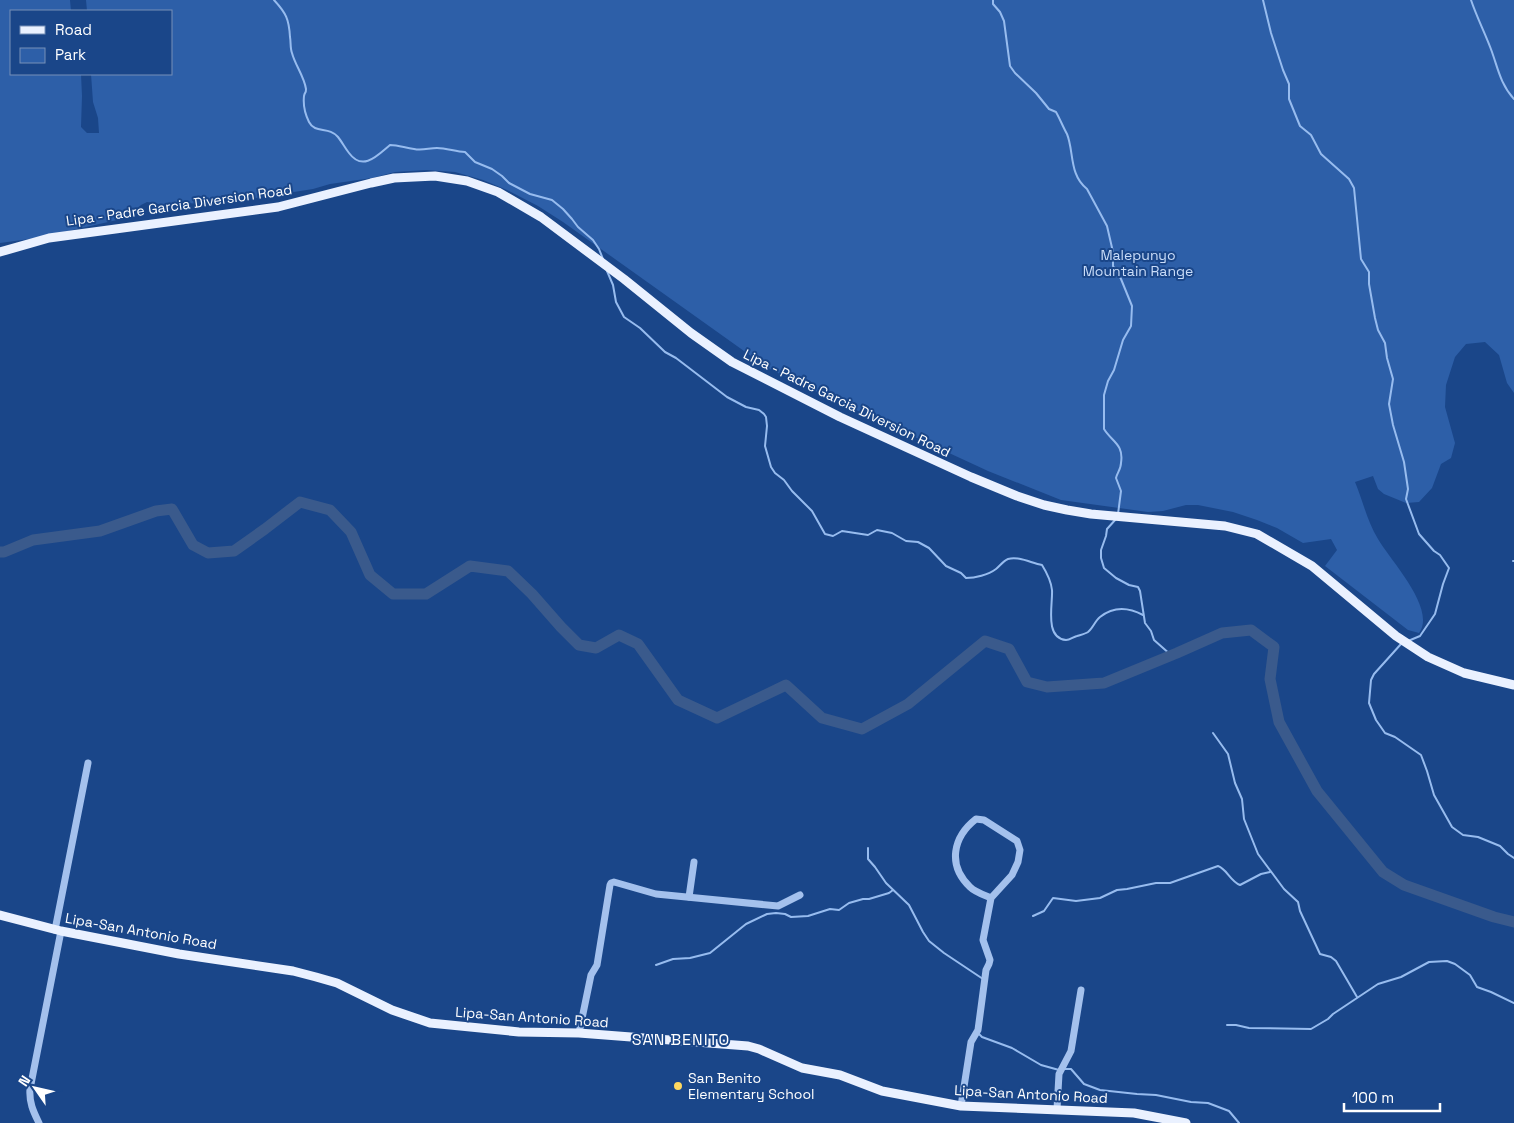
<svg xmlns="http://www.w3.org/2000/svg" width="1514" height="1123" viewBox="0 0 1514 1123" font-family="'Space Grotesk',sans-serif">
	<rect width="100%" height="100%" fill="#1a4689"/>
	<path fill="#2d5fa8" d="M0,0h70l1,11h-60v63h70l1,22 -1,31 6,6h12l-1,-15 -5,-16 -2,-28h80v-63h-84l-1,-11h1428v393l-7,-10 -8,-28 -14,-13 -19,2 -11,13 -9,28 -1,22 10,36 -4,15 -10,6 -9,24 -13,14 -13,1 -22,-9 -6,-5 -5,-13 -18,6c8,19 12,39 23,57 12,21 59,70 41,94l-11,-3 -83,-64 12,-16 -6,-11 -28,4 -26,-15 -20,-8 -24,-8 -35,-7h-12l-23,6 -15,1 -87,-12 -73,-29 -188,-87 -32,-16 -205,-146 -25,-16 -31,-16 -24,-10 -28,-8 -28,-2 -32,2 -23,6 -42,6 -17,5 -102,16 -23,-2 -23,2 -18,-3 -6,3 -7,6 -17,9 -80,18 -37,5z"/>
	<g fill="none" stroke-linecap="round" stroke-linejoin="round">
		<g stroke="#97bcef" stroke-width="2">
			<path d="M274,0c12,13 15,19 16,37 1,5 0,11 2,16 3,12 12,23 14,36 0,5 -1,2 -2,7 -1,9 1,18 5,26 6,12 20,4 29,15 4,5 7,11 11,16 14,19 29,2 41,-8 9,0 15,3 24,4 8,2 15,-1 23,-1 10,0 19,4 28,4l10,10 17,7 10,7 7,7 21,11 22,6 11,9 9,10 6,8 15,13 6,9 4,10"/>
			<path d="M993,0v4l7,8 4,9 6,45 5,7 21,20 13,16 7,3c4,7 7,15 11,22 7,17 2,41 20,55l20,37 6,26v14l8,13 11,27 -1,20 -8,14 -9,30 -6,11 -4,14v34c8,13 20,15 17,34 0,6 -4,10 -5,15l5,13 -3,23"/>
			<path d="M1263,0l8,33 12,37 6,14v15l11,27 11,9 10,19 28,25 5,9 7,71 8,13v12l6,34 3,12 7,13 2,15 6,21 -4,25 4,21 11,37 4,27 -2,10 13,35 15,17 6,4 9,13 -6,16 -8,30 -15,22 -12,5"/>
			<path d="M1471,0c6,18 15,35 21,52 6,17 9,33 22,47"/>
			<path d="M607,271l6,14 3,17 8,15 16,11 25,24 11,6 51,39 19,10 13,3 5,4 2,3 1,9 -2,20 6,21 4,6 9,7 8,11 20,20 13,23 8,2 9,-5 26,4 9,-5 15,3 14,8 12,1 11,6 17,18 15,7 5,5c9,0 22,-3 30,-9 4,-3 7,-8 12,-10 11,-3 23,4 34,6 5,8 9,16 10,25 1,14 -8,48 14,50 4,0 7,-3 11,-4 3,-1 8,-2 11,-4 5,-4 7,-11 12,-15 14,-11 28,-10 43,-2"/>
			<path d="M1116,519l-9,10 -1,7 -5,14v8l3,10 12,10 13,7 9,2 2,4 5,32 6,8 3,9 17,15"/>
			<path d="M1513,561h1"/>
			<path d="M1401,644l-27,30 -3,6 -2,23 7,17 9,13 10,4 26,18 6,16 7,24 18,32 11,8 15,2 22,9 8,8 6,4"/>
			<path d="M1213,733l15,21 7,29 7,16 2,20 14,35 26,35 14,13 2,9 20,43 11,3 5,4 21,36"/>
			<path d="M868,848v11l7,8 11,16 23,22 14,27 6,9 15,12 39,26"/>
			<path d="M1033,916l11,-5 9,-13 23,3 24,-3 17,-8 10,-1 29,-6h14l48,-17c9,3 12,15 22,19l21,-11 9,-2"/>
			<path d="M656,965l17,-6 17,-1 20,-5 36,-29 21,-10 9,-1 9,1 6,3 17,-1 22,-7 9,1 10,-7 14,-4h6l20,-6 4,-3"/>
			<path d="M1227,1025h9l13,3 62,1 17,-10 5,-5 45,-30 23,-7 28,-15 18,-1 8,3 15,11 7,12 14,5 23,11"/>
			<path d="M978,1033l4,4 30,11 29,17 18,5"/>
			<path d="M1065,1069h6l13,15 16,6 37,4 19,1 35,7 17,1 21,8 10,12"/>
		</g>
		<path stroke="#3a5a8c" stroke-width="11" d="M0,552h4l29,-12 67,-9 56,-20 16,-2 21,36 15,8 26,-2 31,-22 35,-27 30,8 21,22 19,43 23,19h33l44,-28 38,5 24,23 29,33 18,18 17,3 23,-13 19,9 40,56 39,18 69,-33 36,33 40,11 46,-25 77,-63 24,8 18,33 20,5 57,-4 73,-30 45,-20 29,-3 23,17 -4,32 9,43 38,69 66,81 21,13 90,32 20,5"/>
		<g stroke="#a4c1ed" stroke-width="7">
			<path d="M689,897l5,-35"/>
			<path d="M55,930l33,-167"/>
			<path d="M579,1033l12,-58 6,-10 13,-80 1,-2 3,-1 42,12 122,12 22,-11"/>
			<path d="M961,1106l10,-64 7,-12 8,-60 3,-6 1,-4 -7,-20 8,-42 21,-23 6,-13 2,-12 -3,-9 -33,-21 -8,-1c-23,18 -29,46 -6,68 5,5 14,8 21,11"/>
			<path d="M1057,1109l2,-35 12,-23 10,-61"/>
			<path d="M39,1123c-6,-12 -10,-21 -9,-34l31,-158"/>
		</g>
		<g stroke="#eaf1ff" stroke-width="9">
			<path d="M0,252l49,-14 229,-31 93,-24 23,-5 41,-2 32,5 31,11 43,25 83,62 67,54 41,29 108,55 131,60 46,19 27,9 23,5 24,4 134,12 32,8 55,32 84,70 32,21 36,16 50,12"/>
			<path d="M0,915l61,16 118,23 114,17 23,6 21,6 55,27 38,13 89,9 60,1 169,13 11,3 43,19 38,7 42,16 79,15 173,7 52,10"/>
		</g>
	</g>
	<circle fill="#fed860" stroke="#1a4689" stroke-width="2" cx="678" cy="1086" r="5"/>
	<g text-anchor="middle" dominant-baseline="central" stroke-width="4" stroke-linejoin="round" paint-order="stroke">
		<g font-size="14" fill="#fff" stroke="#1a4689">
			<text transform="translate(179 205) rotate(-8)">Lipa - Padre Garcia Diversion Road</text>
			<text transform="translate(847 403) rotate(26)">Lipa - Padre Garcia Diversion Road</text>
			<text transform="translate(141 931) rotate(10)">Lipa-San Antonio Road</text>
			<text transform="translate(532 1017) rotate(4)">Lipa-San Antonio Road</text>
			<text transform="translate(1031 1094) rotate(3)">Lipa-San Antonio Road</text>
		</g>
		<g font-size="14" fill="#caddf9" stroke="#1a4689">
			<text x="1138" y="255">Malepunyo<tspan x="1138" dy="16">Mountain Range</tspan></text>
		</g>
		<g font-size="14" fill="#fff" stroke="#1a4689" text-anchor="start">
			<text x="688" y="1078">San Benito<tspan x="688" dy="16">Elementary School</tspan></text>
		</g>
		<g font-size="16" letter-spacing="1" fill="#fff" stroke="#1a4689">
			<text x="681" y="1039">SAN BENITO</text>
		</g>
	</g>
	<rect x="10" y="10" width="162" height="65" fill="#1a4689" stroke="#7690b8"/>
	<rect x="20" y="26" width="25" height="8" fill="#eaf1ff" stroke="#7690b8"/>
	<text x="55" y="35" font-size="15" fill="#ffffff">Road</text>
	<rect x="20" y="48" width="25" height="15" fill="#2d5fa8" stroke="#7690b8"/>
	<text x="55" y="60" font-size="15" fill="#ffffff">Park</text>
	<g transform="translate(35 1088) rotate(304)" stroke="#1a4689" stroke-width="4" paint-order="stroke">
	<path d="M0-4L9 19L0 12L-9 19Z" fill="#ffffff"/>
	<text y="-8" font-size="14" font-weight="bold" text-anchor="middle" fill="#ffffff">N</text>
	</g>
	<path d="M1344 1103v8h96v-8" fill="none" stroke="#ffffff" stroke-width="2.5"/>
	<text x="1352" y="1103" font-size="15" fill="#ffffff" stroke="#1a4689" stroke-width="4" paint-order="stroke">100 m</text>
</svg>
